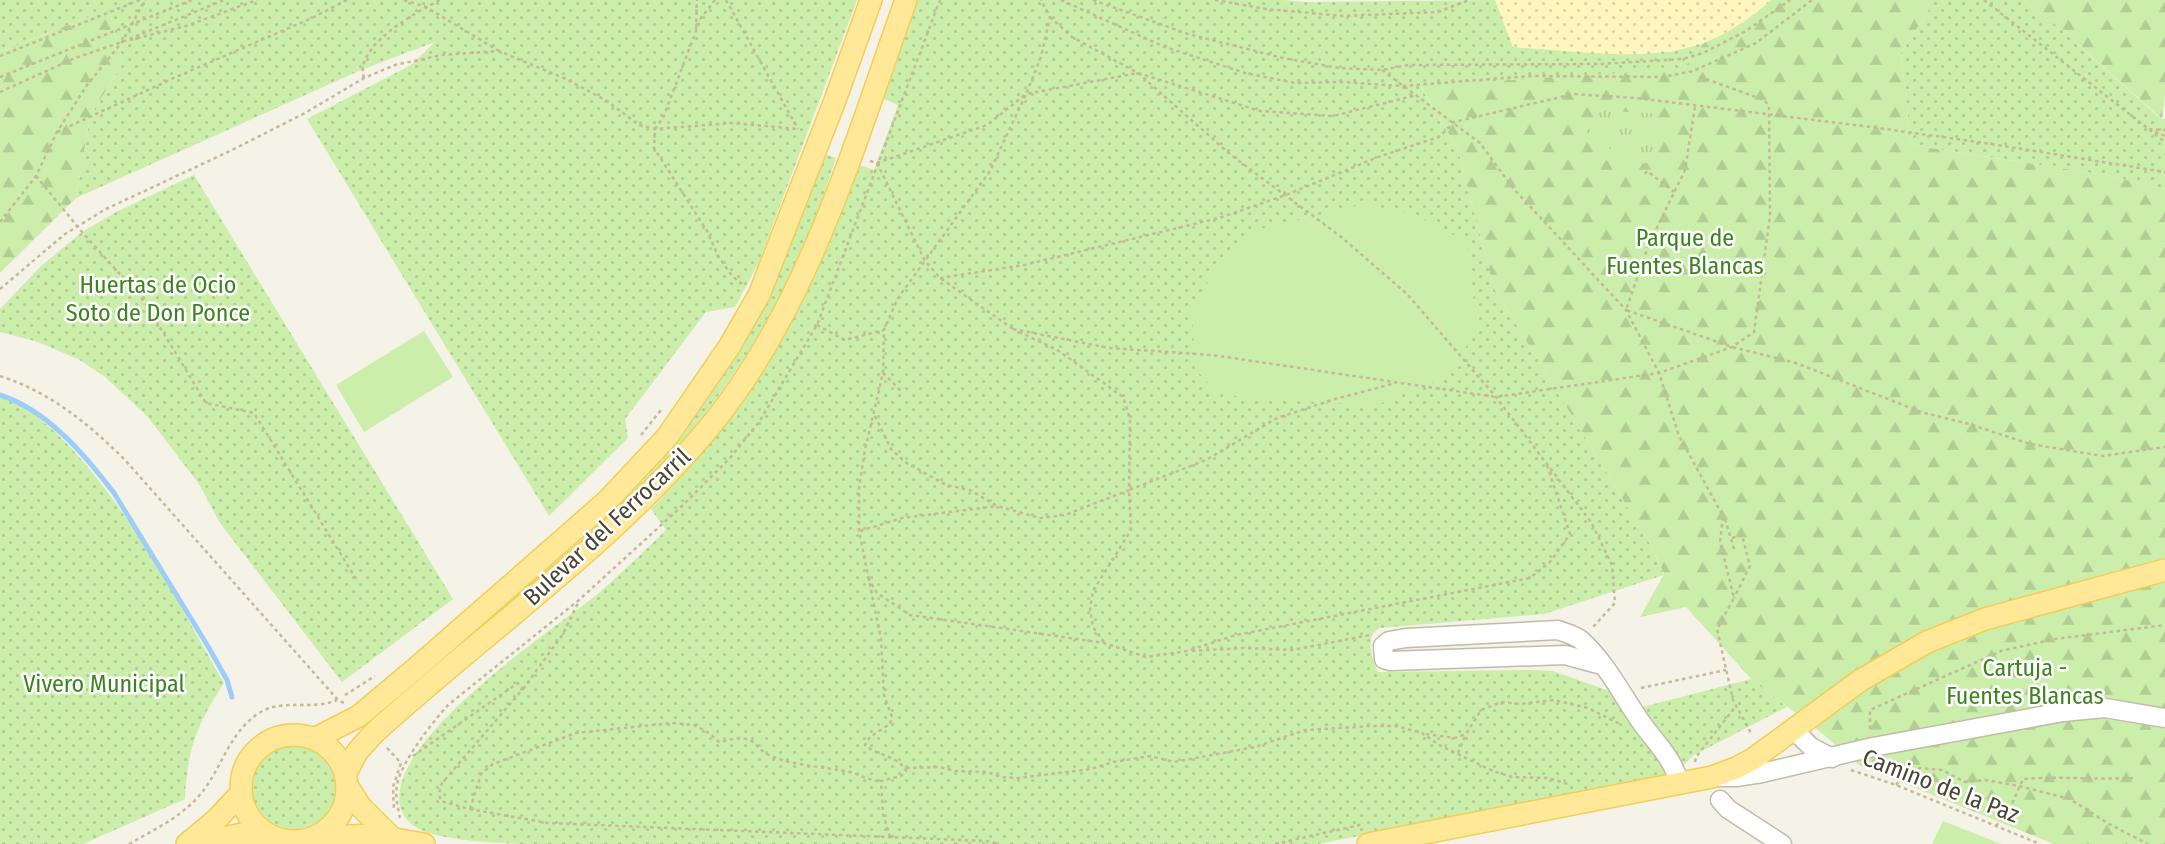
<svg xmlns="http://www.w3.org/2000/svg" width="2165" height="844" viewBox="0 0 2165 844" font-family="'Fira Sans Condensed',sans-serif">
	<defs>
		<pattern id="grass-dots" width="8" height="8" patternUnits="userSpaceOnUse" patternTransform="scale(1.75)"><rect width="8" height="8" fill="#cceeab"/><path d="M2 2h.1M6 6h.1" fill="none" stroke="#b1cd94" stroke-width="1.8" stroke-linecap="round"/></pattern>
		<pattern id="forest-firs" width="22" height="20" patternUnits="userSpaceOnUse" patternTransform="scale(1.75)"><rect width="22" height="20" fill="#cceeab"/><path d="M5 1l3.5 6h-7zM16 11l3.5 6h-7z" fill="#b1cd94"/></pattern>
		<pattern id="sand-dots" width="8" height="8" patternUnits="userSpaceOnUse" patternTransform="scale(1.75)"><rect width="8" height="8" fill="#fef5bf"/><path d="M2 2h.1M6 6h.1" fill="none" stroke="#dbd3a5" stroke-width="1.8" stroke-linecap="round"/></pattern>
		<pattern id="park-tufts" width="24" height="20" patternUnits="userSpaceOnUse" patternTransform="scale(1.75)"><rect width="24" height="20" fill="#cceeab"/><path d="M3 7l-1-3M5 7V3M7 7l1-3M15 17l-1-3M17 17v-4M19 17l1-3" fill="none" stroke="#b1cd94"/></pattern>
	</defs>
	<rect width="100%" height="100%" fill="#f5f2e7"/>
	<g fill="url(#grass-dots)">
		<path d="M0,0h857l-98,262 -24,45 -29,5 -81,107 3,19 -79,78 -242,-397 104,-54 24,-23 -74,28 -285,128 14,-82 33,-53 -14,-54 -109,43z"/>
		<path d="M916,0h368l20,2 191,-2 18,47 105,6 52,-1 34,-9 -21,26 -262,18 37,63 36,138 158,259 12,28 -120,39 -164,14c-16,6 -8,32 -2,44l155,-2 20,1 59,21 15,19 124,-32 36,28 -93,48 -21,20 -355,69h-800c-26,-2 -91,-3 -109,-22 -57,-62 152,-197 191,-230 23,-20 44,-41 66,-62l-15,-21c57,-58 108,-124 145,-197 23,-48 42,-98 61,-148l17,6 24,-65 -19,-8z"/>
		<path d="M1935,0h88l32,24 106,95h4v70l-60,-14 -194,-30 -10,-92z"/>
		<path d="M825,154l11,4c-10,31 -20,61 -33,91 -43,99 -107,184 -183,261l-236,202 -2,-3 289,-263c73,-92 116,-181 154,-292z"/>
		<path d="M194,175l259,424 -111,83 -122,-159 -21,-39 -52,-68 -42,-39 -27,-18 -43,-18 -35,-9v-23l40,-42 42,-35 36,-21z"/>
		<path d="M0,397c89,29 178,207 224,286 -27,41 -37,67 -39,116l-102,45h-83z"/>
		<circle cx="294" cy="787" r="42"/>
	</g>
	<g fill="url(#forest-firs)">
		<path d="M1771,0h164l-34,53 10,92 194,30 60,14v655h-111l-195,-79 -47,-40 -58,-43 -68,-75 -46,10 24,-43 -12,-27 -158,-259 -36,-138 -37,-64 262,-17 21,-26 23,-11z"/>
		<path d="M2023,0h142v95l-3,24 -107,-95z"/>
		<path d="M109,9l14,54 -33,53 -14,82 -76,75v-221z"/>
	</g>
	<path fill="url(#sand-dots)" d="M1495,0h276c-27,25 -63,46 -100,51 -46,8 -111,-1 -158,-4z"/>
	<path fill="url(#park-tufts)" d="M1602,110l55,4 -6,48 -19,3 -47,-34z"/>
	<g fill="#cceeab">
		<path d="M1364,204l52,11 51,27 10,89 -32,46 -68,28 -85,-4 -75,-7 -22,-26 -3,-58 26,-46 33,-33z"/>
		<path d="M424,331l29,46 -89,55 -28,-47z"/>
		<path d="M1943,821l58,23h-69z"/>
	</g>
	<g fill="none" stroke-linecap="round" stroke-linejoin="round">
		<path stroke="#9dcdf9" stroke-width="5" d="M0,395c47,15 85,60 114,98l95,155 18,32 5,17"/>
		<g stroke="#c2bba8" stroke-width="21">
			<g id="minor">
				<path d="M1602,665l-37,-10 -175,6 -6,-2 -1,-13 6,-5 17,-3 152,-8c7,3 18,5 24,11 26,24 41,56 61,84 16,21 29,33 37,59"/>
				<path d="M1794,730l17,17 21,11"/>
				<path d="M1719,777h17l26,-4 111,-26 190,-35 42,-4 60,10"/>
				<path d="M1720,800l8,9 54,35"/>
			</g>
		</g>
		<g stroke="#f2ce59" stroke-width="24">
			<g id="major">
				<circle cx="294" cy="788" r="53"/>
				<path d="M314,739l45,-23 56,-47 192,-168 60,-64 62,-90 30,-52 75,-192 37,-103"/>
				<path d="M345,775l12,-23 17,-19c111,-101 236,-187 333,-303 100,-119 147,-285 199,-430"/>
				<path d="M347,785l13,21 31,31"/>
				<path d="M313,838l58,-3 53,9"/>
				<path d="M187,844l30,-25 24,-26"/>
				<path d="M196,844l46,-10h23"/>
				<path d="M1368,844l344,-67 24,-9 17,-9 108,-79 66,-38 58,-23 180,-49"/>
			</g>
		</g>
		<g stroke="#c6b898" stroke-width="2.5" stroke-dasharray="3.5 3.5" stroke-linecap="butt">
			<path d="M404,0l22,7 73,44"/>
			<path d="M715,0l-14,18 -38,100 -8,11 -1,19 53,83 11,25 15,21 9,7"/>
			<path d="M726,0l72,129"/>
			<path d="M1061,0l104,47 80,26 50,10 46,-1 61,4 128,-10 133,1 30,-6 63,-28 56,-43"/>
			<path d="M1093,0l95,34 95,24 56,10 43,2 26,-5 192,-1 83,-5 20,-6 43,-22 44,-31"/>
			<path d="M1215,0l51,9 77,7 95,-4 31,-12"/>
			<path d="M1984,0l181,142"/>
			<path d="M1050,17l22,20 66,36 93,82 109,81 67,58 89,103 95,125 21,43 3,38 -22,24"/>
			<path d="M696,29l1,-29"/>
			<path d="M130,40l56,-14 71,-26"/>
			<path d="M0,56l140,-56"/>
			<path d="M1382,70l98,73 33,45 113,122 33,63 20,63 44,80 -3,26 14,56 -17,31 16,71 19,35"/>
			<path d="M0,77l192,-77"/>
			<path d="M364,78c-11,-31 52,-66 76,-78"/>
			<path d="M0,92l75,-34 47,-16 102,-42"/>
			<path d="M1695,107l-10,63 -36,74 -23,66 106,37 64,16 125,49 48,12 61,20 73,12 62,-9"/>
			<path d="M2149,129l16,1"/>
			<path d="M57,132l119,-55 136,-59 35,-18"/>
			<path d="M2155,132l10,4"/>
			<path d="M870,161l7,2 110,-38 39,-31 15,-37 9,-40 -9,-17"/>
			<path d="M877,163l48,98 15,17 73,51"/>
			<path d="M1645,174l2,-3 27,21"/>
			<path d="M36,176l46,56 62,69 62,102 48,10 104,169"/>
			<path d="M0,222l36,-46 21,-44 30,-47 35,-43 23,-42"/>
			<path d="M940,278l84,-13 195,-47 67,-23 92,-38 61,-20 15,-15 120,-28 62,4 243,30 112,16 174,28"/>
			<path d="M0,289l65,-55 41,-25 124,-58 75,-38 59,-35 31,-13 47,-10 57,-4 67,28 41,22 32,24 16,4 77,-6 66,6"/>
			<path d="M817,325l28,15 39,-10"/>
			<path d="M1013,329l96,19 103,7 284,42 163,-24 73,-26 22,-15 16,-116 -1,-110 -5,-6 -66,-24"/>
			<path d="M883,373l18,18"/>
			<path d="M0,376c50,16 89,48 125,84l213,240 6,3"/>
			<path d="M875,416l16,33 14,13 41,23 24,5 27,16 43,12 25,-3 64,-25 1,-71 -7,-22 -64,-46 -40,-19"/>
			<path d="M641,435l20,-25"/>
			<path d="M1725,519l10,33"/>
			<path d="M860,531l42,-13 95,-12"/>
			<path d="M1732,538l10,-3 8,31 -16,32"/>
			<path d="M868,578l9,15 33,22 194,28 42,14 41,-6 49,-16 294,-57 20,-16 20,-28 -23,-69"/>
			<path d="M1104,642l-11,-15 -3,-18 3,-18 38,-61 -2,-40 77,-30 71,-42 58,-19 57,-15"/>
			<path d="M1192,651l52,-3 48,2 78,-15"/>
			<path d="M1641,688l85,-18"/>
			<path d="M523,689l40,-55 15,-31"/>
			<path d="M345,695l30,-19"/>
			<path d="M1870,729v-19l131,-59 54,-12 110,-14"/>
			<path d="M1426,734l29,4 11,-4 15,-24 20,-8 19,2 34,-4 34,8 34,17"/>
			<path d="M387,748l14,15 -8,24 1,24"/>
			<path d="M1458,753l8,-19"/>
			<path d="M413,756l105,-73 5,6 -81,94 -3,11 2,7 28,8 79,14 438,18 13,3"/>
			<path d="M1695,762l1,-5 40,-51"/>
			<path d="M906,768l34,-1 15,4 32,1 14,5 17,1 73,-9 22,-7 37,-6 24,6 81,-15 50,-17 67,-4h24l26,7 19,13 52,25 19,6 36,1 20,6"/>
			<path d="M1851,770l45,15 144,59"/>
			<path d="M1896,785l10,-11 14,-6 22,2 23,12 21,-2 33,6 51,13 39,25 39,20"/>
			<path d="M470,809l11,-35 12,-10 83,-31 96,-10 22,2 15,8 10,9c9,-1 18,-6 27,-3 9,2 11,8 18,13 18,13 63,15 86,20 11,3 19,9 31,9"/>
			<path d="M400,818c-2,-10 -5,-21 -3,-33 4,-23 35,-62 51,-80l131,-105 103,-94 48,-48 29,-36 58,-97 123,-325"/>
			<path d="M1996,826l14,-18 13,-29c38,-3 75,1 113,-1"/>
			<path d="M890,837l-7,-23 -2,-33 20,-5 5,-5c-8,-16 -29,-15 -41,-26l5,-8 20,-13 2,-7 -8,-22 -3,-56 -22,-108v-43l6,-38 18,-77 1,-43 14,-32 92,-127 36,-77 112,-21 122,38 73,5 84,-21"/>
			<path d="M129,844c26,-15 55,-28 74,-53 20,-26 26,-58 56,-78 23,-15 54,-2 78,-13"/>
			<path d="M1275,844l89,-20"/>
		</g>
		<use href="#minor" stroke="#fff" stroke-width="18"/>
		<use href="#major" stroke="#ffe897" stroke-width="21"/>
	</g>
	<g text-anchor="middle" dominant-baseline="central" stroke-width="5" stroke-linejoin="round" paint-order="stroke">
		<g font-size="24" fill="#3f8320" stroke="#fff">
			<text x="1685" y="238">Parque de<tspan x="1685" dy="28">Fuentes Blancas</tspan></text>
			<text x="158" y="285">Huertas de Ocio<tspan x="158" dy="28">Soto de Don Ponce</tspan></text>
			<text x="2025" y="668">Cartuja -<tspan x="2025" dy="28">Fuentes Blancas</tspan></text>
			<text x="104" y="684">Vivero Municipal</text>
		</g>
		<g font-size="24" fill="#4a4335" stroke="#fff">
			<text transform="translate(607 527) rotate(-43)">Bulevar del Ferrocarril</text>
			<text transform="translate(1941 786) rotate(21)">Camino de la Paz</text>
		</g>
	</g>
</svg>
